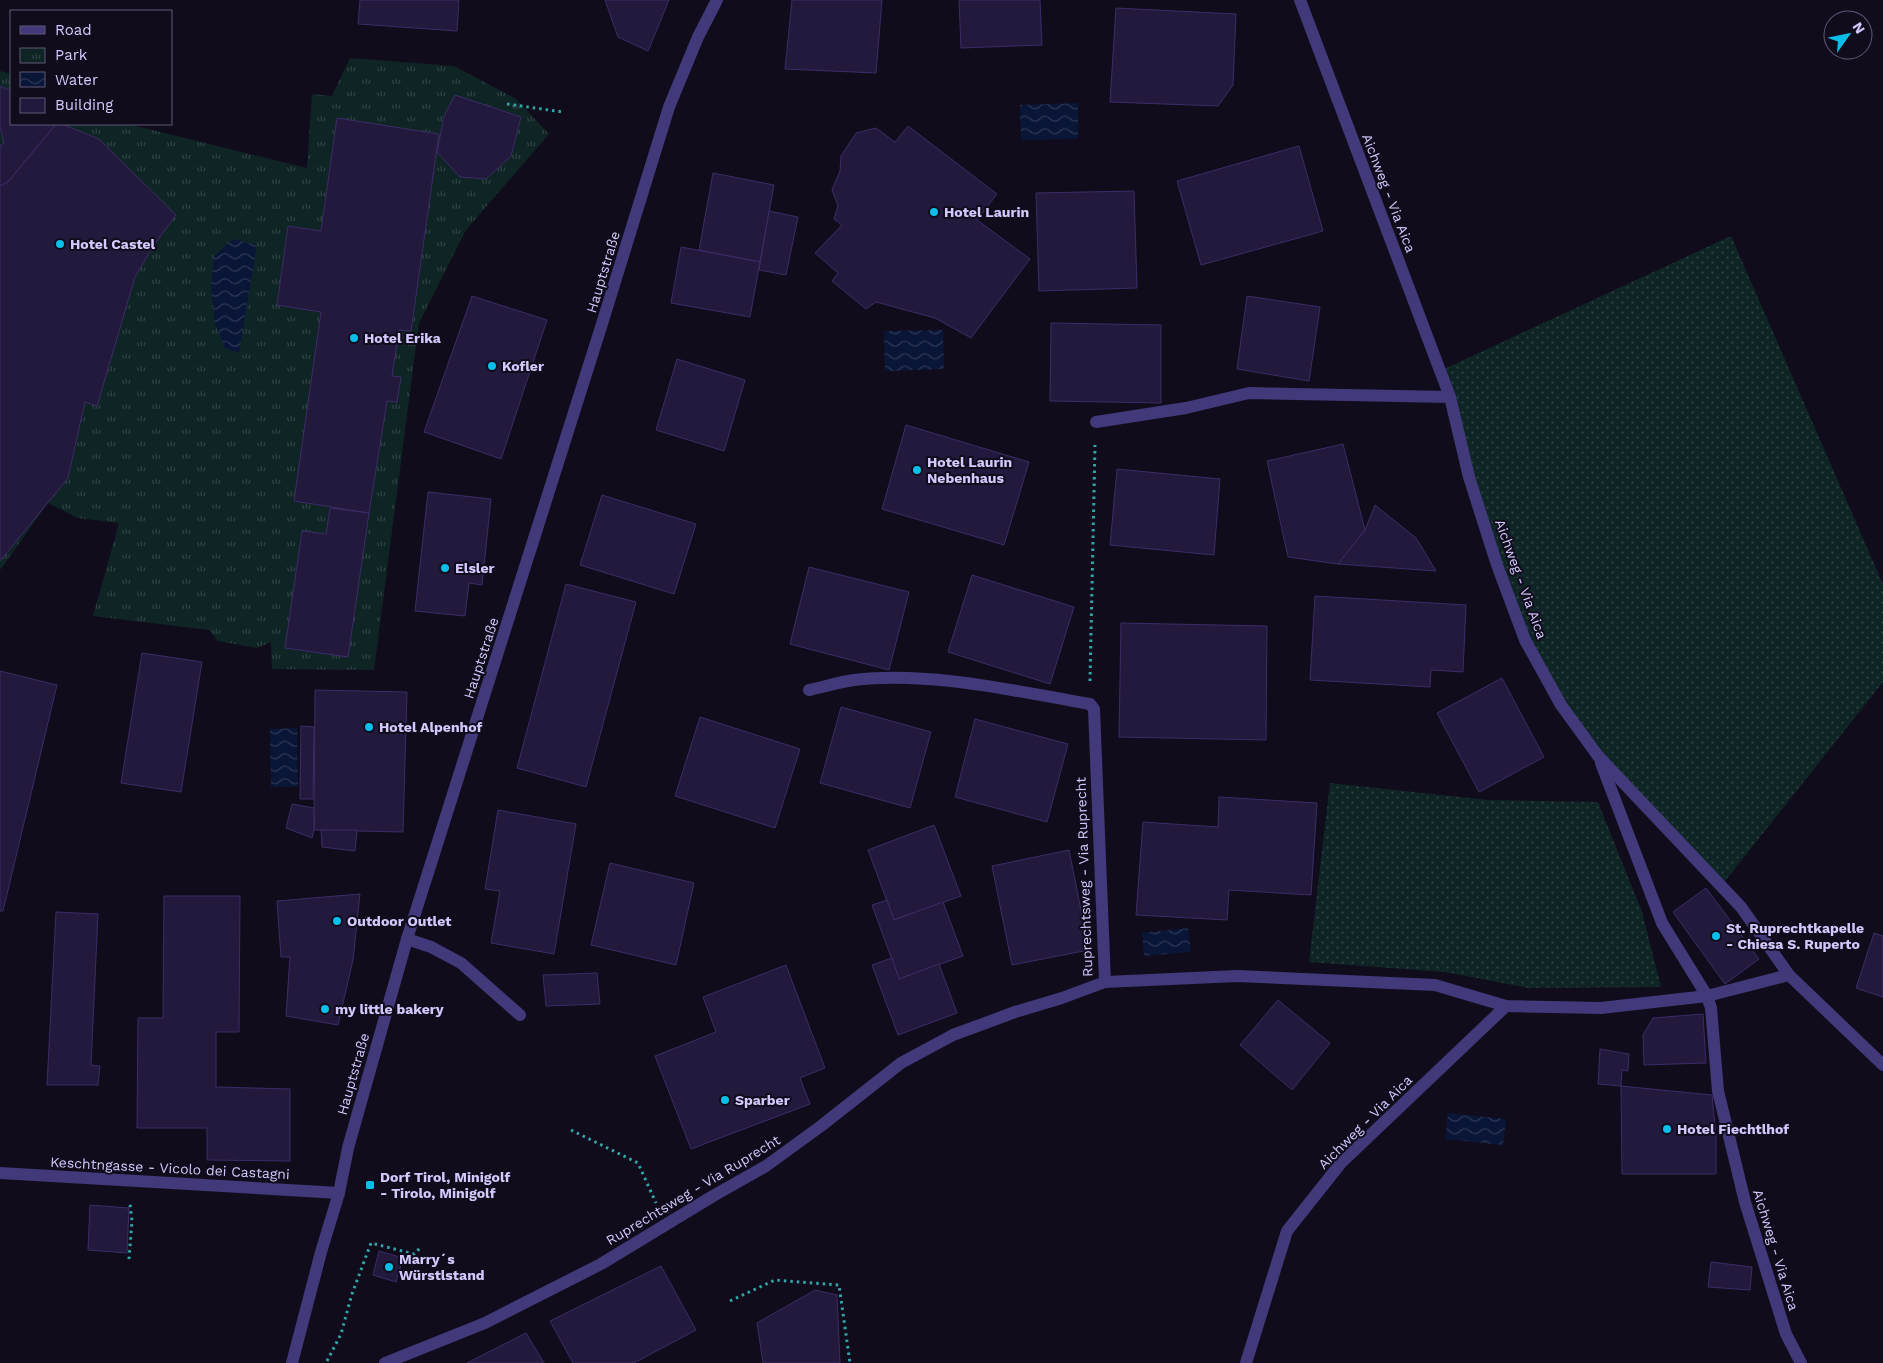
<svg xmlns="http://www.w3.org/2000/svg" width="1883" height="1363" viewBox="0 0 1883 1363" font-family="'Work Sans',sans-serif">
	<defs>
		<pattern id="grass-dots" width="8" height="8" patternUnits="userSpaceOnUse" patternTransform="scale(1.25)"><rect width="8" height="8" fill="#0f2425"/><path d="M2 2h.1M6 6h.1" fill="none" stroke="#314246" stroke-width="1.8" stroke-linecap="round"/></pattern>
		<pattern id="park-tufts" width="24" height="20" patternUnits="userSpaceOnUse" patternTransform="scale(1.25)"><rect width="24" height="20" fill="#0f2425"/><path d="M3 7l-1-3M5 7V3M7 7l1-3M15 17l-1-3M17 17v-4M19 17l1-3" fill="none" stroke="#314246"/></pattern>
		<pattern id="water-waves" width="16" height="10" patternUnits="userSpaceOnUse" patternTransform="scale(1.25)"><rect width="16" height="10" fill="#0a1637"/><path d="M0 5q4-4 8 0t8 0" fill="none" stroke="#2d3755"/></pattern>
	</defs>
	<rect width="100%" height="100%" fill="#100c1c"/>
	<g fill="url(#grass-dots)">
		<path d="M1731,236l152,348v98l-162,204 -123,-130 -73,-116 -85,-269z"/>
		<path d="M1330,783l158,17 110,2 44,110 19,75 -133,1 -83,-16 -136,-10z"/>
	</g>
	<path fill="url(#park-tufts)" d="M350,58l104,8 62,33 33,35 -83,96 -47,93 -45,347 -102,-1 -1,-27 -14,6 -39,-7 -9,-11 -116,-14 26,-93 -41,-5 -30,-15 -48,67v-499l11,3v50h117l179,44 5,-74 20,2z"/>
	<g fill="url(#water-waves)">
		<path d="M1078,103v36l-57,1 -1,-35z"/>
		<path d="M233,239l24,6 -18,108 -14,-5 -10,-25 -4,-36 3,-31z"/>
		<path d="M943,330l1,39 -59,2 -1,-40z"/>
		<path d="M297,728l1,59h-27l-1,-58z"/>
		<path d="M1188,928l3,24 -47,4 -2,-23z"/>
		<path d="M1448,1113l58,6 -3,26 -58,-6z"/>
	</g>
	<g fill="#23193c" stroke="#3d2c67">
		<path d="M360,0h99l-2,31 -99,-7z"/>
		<path d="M605,0h64l-21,51 -30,-14z"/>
		<path d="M792,0h90l-6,73 -91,-4z"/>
		<path d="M959,0h81l2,45 -81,3z"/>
		<path d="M1116,8l120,6 -3,71 -15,21 -108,-4z"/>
		<path d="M0,86l11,5v33h45l-48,58 -8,4v-40l4,-3 -4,-17z"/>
		<path d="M455,95l66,22 -10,39 -25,23 -26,-2 -23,-25 7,-36z"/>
		<path d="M337,118l102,16 -28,197 -12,-1 -7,46 9,1 -4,25 -10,-1 -18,112 -75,-12 27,-189 -44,-7 11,-79 33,5z"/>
		<path d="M56,124h6l37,15 77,76 -22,30 -19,32 -38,129 -12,-4 -17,76 -68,83v-375l8,-4z"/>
		<path d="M908,126l89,68 -20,26 53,39 -59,79 -36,-20 -59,-16 -10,7 -34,-28 6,-8 -23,-20 27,-28 -8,-6 4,-13 -6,-16 8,-19 1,-15 15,-23 20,-5 19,14z"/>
		<path d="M1299,146l24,85 -122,34 -24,-84z"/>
		<path d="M713,173l61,12 -14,77 -61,-12z"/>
		<path d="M1134,191l3,97 -98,3 -3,-98z"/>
		<path d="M769,211l29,6 -12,58 -27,-5z"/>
		<path d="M681,247l79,15 -10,55 -79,-14z"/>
		<path d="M472,296l75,24 -46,139 -77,-27z"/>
		<path d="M1247,296l73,11 -11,74 -72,-12z"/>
		<path d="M1051,323l110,2v78l-111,-2z"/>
		<path d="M677,359l68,21 -21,71 -68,-21z"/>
		<path d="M906,425l123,37 -25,83 -122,-36z"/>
		<path d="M1343,444l22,86 -27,34 -50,-7 -21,-96z"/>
		<path d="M1117,469l103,10 -6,76 -104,-10z"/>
		<path d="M428,492l63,7 -9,86 -13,-2 -4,33 -50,-5z"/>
		<path d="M602,495l94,29 -22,70 -94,-29z"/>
		<path d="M1375,505l41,33 20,33 -98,-7 27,-34z"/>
		<path d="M330,508l39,5 -21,144 -63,-9 17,-117 24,3z"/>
		<path d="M809,567l100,25 -20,78 -99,-26z"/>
		<path d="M972,575l102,32 -24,77 -102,-32z"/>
		<path d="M566,584l70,18 -50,185 -69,-19z"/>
		<path d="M1315,596l151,9 -3,67 -32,-2 -1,17 -120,-7z"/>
		<path d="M1121,623l146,3 -1,114 -147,-3z"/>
		<path d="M142,653l60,9 -21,130 -60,-9z"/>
		<path d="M0,671l57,14 -54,226h-3z"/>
		<path d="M1502,678l42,79 -65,35 -42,-79z"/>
		<path d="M315,690l92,2 -4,140 -89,-2z"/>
		<path d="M841,707l90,25 -21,76 -90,-25z"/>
		<path d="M700,717l100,32 -25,79 -100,-32z"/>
		<path d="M975,719l93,25 -21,78 -92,-25z"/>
		<path d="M301,726l13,1 -1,72h-13z"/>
		<path d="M1219,797l98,6 -6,92 -82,-5 -2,30 -91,-5 7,-93 75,5z"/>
		<path d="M292,804l22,4v22l-2,8 -26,-10z"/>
		<path d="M498,810l78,14 -22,130 -63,-11 9,-52 -15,-2z"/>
		<path d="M934,825l27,71 -67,24 -26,-70z"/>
		<path d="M321,830h36l-2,21 -33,-4z"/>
		<path d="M1069,850l20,100 -77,15 -20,-99z"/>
		<path d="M610,863l84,20 -18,82 -85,-20z"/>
		<path d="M1706,888l53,71 -34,25 -52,-72z"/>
		<path d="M360,894l-7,66 -15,65 -52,-9 4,-59h-9l-4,-56z"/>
		<path d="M164,896h76l-1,136h-23v55l74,2v72l-83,-1v-32h-70l1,-110h25z"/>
		<path d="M887,900l7,20 49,-18 20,54 -64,23 -27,-74z"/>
		<path d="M56,912l42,2 -7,151 9,1 -2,19h-51z"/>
		<path d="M1874,933l9,3v61l-27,-9z"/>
		<path d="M892,958l7,21 40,-15 18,49 -59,22 -26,-70z"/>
		<path d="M786,965l39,103 -25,10 10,26 -119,45 -36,-93 61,-24 -13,-35z"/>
		<path d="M597,973l3,31 -54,2 -3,-31z"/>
		<path d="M1278,1000l52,43 -38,47 -52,-45z"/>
		<path d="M1703,1014l3,49 -62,2 -1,-30 10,-17z"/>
		<path d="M1600,1049l29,5 -1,17 -6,-1 -1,16 -23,-2z"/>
		<path d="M1621,1086l91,9 4,41v38h-94z"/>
		<path d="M90,1205l39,3 -2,45 -39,-3z"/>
		<path d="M379,1251l24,7 -7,24 -23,-7z"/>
		<path d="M1711,1262l41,5 -2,23 -42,-3z"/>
		<path d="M661,1266l35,64 -62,33h-61l-23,-42z"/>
		<path d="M815,1290l22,5 3,68h-77l-6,-40z"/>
		<path d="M526,1333l18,30h-77z"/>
	</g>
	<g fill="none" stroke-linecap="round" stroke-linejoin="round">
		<g stroke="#31a5a9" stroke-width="3" stroke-dasharray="2.5 4" stroke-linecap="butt">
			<path d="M507,104l56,8"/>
			<path d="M1090,681l5,-236"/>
			<path d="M571,1130l67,33 18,40"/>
			<path d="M129,1259l3,-38 -2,-17"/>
			<path d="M730,1301l45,-21 64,5 11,78"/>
			<path d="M327,1361l14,-27 11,-40 19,-51 43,11 6,-6"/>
		</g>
		<g stroke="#413979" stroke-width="12">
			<path d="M1096,422l90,-14 63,-15 201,4"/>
			<path d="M407,939l24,8 30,16 59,52"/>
			<path d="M1707,996l4,12 7,83 27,111 41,132 15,29"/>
		</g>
		<g stroke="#413979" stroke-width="12">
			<path d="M1300,0l150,397 19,80 28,88 28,75 36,65 37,51 143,151 48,68 94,90"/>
			<path d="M809,690c15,-3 30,-8 45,-10 76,-9 161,11 236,24l4,5 11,273"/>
			<path d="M1601,763l61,160 45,73"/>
			<path d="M0,1173l339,20"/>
			<path d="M385,1363l100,-40 116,-59 112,-68 53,-30 55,-40 80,-63 52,-28 62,-23 47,-14 43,-16 132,-6 198,9 71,21 95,2 106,-12 82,-21"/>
			<path d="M1246,1363l41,-132 54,-68 165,-157"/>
		</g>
		<path stroke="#413979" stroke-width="12" d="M292,1363l29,-111 18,-59 9,-45 59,-209 194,-612 68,-220 29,-70 19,-37"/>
	</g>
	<g fill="#09bfe9" stroke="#100c1c" stroke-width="2">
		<circle cx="934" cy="212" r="5"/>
		<circle cx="60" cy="244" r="5"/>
		<circle cx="354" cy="338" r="5"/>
		<circle cx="492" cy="366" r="5"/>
		<circle cx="917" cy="470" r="5"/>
		<circle cx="445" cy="568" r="5"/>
		<circle cx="369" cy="727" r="5"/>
		<circle cx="337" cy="921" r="5"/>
		<circle cx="1716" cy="936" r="5"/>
		<circle cx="325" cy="1009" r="5"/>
		<circle cx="725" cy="1100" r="5"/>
		<circle cx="1667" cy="1129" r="5"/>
		<rect x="365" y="1180" width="10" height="10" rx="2.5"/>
		<circle cx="389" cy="1267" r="5"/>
	</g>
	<g text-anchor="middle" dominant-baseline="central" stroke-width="4" stroke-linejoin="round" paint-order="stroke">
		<g font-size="14" fill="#d3c9fd" stroke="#100c1c">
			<text transform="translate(1389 193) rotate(69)">Aichweg - Via Aica</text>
			<text transform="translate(603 272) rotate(-73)">Hauptstraße</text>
			<text transform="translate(1521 579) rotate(70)">Aichweg - Via Aica</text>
			<text transform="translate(481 658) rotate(-72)">Hauptstraße</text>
			<text transform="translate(1084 877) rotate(-92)">Ruprechtsweg - Via Ruprecht</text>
			<text transform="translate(353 1074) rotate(-74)">Hauptstraße</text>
			<text transform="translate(1365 1122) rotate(-45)">Aichweg - Via Aica</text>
			<text transform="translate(170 1168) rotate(3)">Keschtngasse - Vicolo dei Castagni</text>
			<text transform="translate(693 1190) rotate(-31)">Ruprechtsweg - Via Ruprecht</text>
			<text transform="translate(1776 1250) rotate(73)">Aichweg - Via Aica</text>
		</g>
		<g font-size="14" font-weight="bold" fill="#d3c9fd" stroke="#100c1c" text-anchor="start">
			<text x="944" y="212">Hotel Laurin</text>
			<text x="70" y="244">Hotel Castel</text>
			<text x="364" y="338">Hotel Erika</text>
			<text x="502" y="366">Kofler</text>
			<text x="927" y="462">Hotel Laurin<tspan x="927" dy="16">Nebenhaus</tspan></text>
			<text x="455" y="568">Elsler</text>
			<text x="379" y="727">Hotel Alpenhof</text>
			<text x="347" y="921">Outdoor Outlet</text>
			<text x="1726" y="928">St. Ruprechtkapelle<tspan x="1726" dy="16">- Chiesa S. Ruperto</tspan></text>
			<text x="335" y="1009">my little bakery</text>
			<text x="735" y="1100">Sparber</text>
			<text x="1677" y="1129">Hotel Fiechtlhof</text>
			<text x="380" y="1177">Dorf Tirol, Minigolf<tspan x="380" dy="16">- Tirolo, Minigolf</tspan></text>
			<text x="399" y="1259">Marry´s<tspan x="399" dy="16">Würstlstand</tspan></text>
		</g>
	</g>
	<rect x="10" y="10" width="162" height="115" fill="#100c1c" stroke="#5e5876"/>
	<rect x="20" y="26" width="25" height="8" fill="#413979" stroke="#5e5876"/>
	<text x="55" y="35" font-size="15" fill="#d3c9fd">Road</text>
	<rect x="20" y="48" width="25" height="15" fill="url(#park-tufts)" stroke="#5e5876"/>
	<text x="55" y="60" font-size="15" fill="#d3c9fd">Park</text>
	<rect x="20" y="72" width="25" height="15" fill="url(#water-waves)" stroke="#5e5876"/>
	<text x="55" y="85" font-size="15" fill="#d3c9fd">Water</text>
	<rect x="20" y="98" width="25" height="15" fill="#23193c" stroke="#5e5876"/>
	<text x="55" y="110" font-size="15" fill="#d3c9fd">Building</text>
	<g transform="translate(1848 35) rotate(57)"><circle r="24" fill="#100c1c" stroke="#5e5876"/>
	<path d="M0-4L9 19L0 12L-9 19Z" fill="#09bfe9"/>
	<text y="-8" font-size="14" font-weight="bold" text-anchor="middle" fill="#d3c9fd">N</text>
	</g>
</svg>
